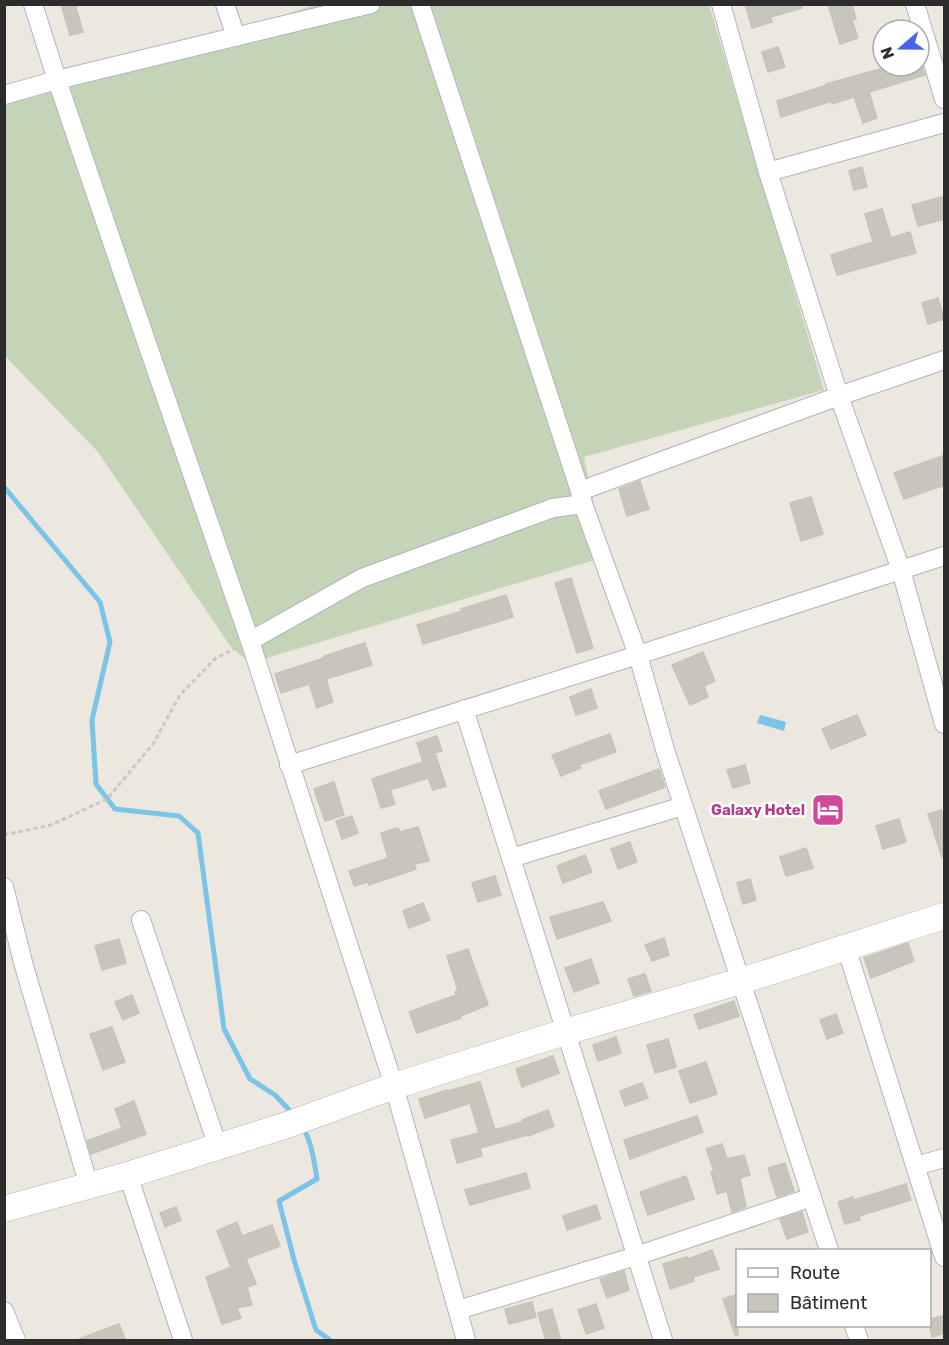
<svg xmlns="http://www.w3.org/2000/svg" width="949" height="1345" viewBox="0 0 949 1345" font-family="Rubik,sans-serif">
	<rect width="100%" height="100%" fill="#ece7df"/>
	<path fill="#c4d5b7" d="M315,5h394l115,385 -240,67 21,100 -355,106 -19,-16 -133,-195 -93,-96 -1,-251z"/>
	<path fill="#79c4e7" d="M760,715l26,7 -2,9 -27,-8z"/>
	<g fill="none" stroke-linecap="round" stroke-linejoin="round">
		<g stroke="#79c4e7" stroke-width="5">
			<path d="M4,487l96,115 10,40 -18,78 4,64 19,25 64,7 19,17 26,196 26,50 25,16 18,19"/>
			<path d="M302,1126c10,16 12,35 15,53l-38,22 15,59 22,70 14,10"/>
		</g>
	</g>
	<g fill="#c8c5bd" stroke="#c8c3b9" stroke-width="1.5">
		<path d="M61,4h14l8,28 -13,3z"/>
		<path d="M745,4h56l1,4 -31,9 1,5 -20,6z"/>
		<path d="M828,4h24l4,15 -4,1 6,18 -18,6z"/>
		<path d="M778,47l7,20 -17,5 -6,-20z"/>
		<path d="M891,66h31l3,9 -56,17 8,26 -14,5 -9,-26 -22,7v-3l-51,16 -4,-16 50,-16 -1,-1z"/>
		<path d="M862,167l5,20 -13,3 -5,-19z"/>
		<path d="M945,196v23l-27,7 -6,-21z"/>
		<path d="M882,209l9,29 19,-6 6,21 -79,22 -6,-20 42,-13 -8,-28z"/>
		<path d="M938,298l6,21 -16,5 -6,-21z"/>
		<path d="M945,455v30l-41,14 -10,-26z"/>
		<path d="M640,481l9,28 -22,7 -8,-27z"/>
		<path d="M811,497l12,37 -22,7 -11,-38z"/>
		<path d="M571,578l22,70 -16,5 -22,-70z"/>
		<path d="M506,595l7,22 -90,27 -6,-19 45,-14 -1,-2z"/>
		<path d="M365,643l7,22 -46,14 7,23 -16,6 -8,-24 -28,9 -6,-19 49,-16v-2z"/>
		<path d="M703,652l12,29 -11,5 4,11 -18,8 -18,-40z"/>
		<path d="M591,689l6,19 -21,7 -6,-18z"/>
		<path d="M857,715l9,20 -35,14 -9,-20z"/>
		<path d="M610,734l6,18 -37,13 2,3 -20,8 -9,-21z"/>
		<path d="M437,736l5,15 -7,2 11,33 -13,4 -5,-12 -38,12 5,14 -14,4 -9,-29 51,-17 -6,-19z"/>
		<path d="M745,765l5,18 -17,5 -6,-18z"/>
		<path d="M659,769l6,18 -59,22 -7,-18z"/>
		<path d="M334,782l10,33 -19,6 -11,-32z"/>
		<path d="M941,810l4,10v36l-3,1 -14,-43z"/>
		<path d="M352,816l6,17 -16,6 -6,-18z"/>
		<path d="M899,819l7,23 -23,7 -7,-23z"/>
		<path d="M418,827l11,34 -15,3 2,5 -47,16 -1,-3 -14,4 -5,-15 39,-13 -7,-25 17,-5 2,4z"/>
		<path d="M630,842l7,20 -19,7 -7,-20z"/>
		<path d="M806,848l7,20 -27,8 -6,-19z"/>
		<path d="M585,855l7,17 -29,11 -6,-17z"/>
		<path d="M495,876l6,19 -23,7 -6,-19z"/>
		<path d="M750,879l6,21 -13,4 -6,-21z"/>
		<path d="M603,902l8,19 -54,18 -7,-22z"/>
		<path d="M423,903l7,17 -21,8 -6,-17z"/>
		<path d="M664,938l5,17 -17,6 -7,-16z"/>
		<path d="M119,939l7,24 -24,7 -7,-24z"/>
		<path d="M908,943l6,18 -43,17 -7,-20z"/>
		<path d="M468,949l20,56 -28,11 1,2 -44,15 -8,-21 47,-17 -1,-3 3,-1 -11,-35z"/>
		<path d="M591,959l8,24 -25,9 -9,-24z"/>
		<path d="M645,974l6,17 -17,5 -6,-17z"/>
		<path d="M132,995l7,18 -16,7 -8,-18z"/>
		<path d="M734,1001l5,15 -40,13 -5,-14z"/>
		<path d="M836,1014l7,19 -16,6 -7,-19z"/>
		<path d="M112,1027l13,35 -22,8 -13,-36z"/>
		<path d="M616,1037l5,16 -23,8 -5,-16z"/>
		<path d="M668,1039l8,28 -21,6 -8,-28z"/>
		<path d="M553,1056l6,17 -37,14 -6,-18z"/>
		<path d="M706,1062l11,32 -27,9 -11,-32z"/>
		<path d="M480,1082l15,48 27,-8v-2l26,-10 6,16 -26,10 -1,-1 -47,13 2,8 -25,7 -6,-23 28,-7 -9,-30 -45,15 -6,-19 28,-9 1,1z"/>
		<path d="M642,1083l6,15 -23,8 -5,-15z"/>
		<path d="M134,1101l12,33 -55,20 -4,-13 35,-13 -7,-19z"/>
		<path d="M697,1116l6,16 -73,27 -6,-19z"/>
		<path d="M722,1144l5,15 17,-4 6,20 -10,3 6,29 -14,5 -5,-21 -10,3 -6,-22 3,-1 -8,-22z"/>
		<path d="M785,1163l9,28 -17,6 -9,-29z"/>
		<path d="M526,1173l4,15 -60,17 -5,-15z"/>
		<path d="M686,1176l8,23 -46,16 -8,-23z"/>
		<path d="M906,1184l5,16 -52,16 1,4 -15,4 -7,-22 15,-5 1,3z"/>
		<path d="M596,1205l5,14 -34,11 -4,-14z"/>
		<path d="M176,1207l5,13 -16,7 -5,-14z"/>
		<path d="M802,1212l6,20 -21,7 -7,-20z"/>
		<path d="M237,1222l5,14 30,-11 8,21 -34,13 10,25 -9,3 5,18 -15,3 4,10 -19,6 -16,-47 25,-10 -14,-36z"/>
		<path d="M712,1250l7,19 -26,8 1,4 -24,8 -7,-25 24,-7 1,2z"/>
		<path d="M624,1271l5,19 -22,8 -7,-19z"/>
		<path d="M738,1294v41h-3l-12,-36z"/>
		<path d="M532,1302l4,15 -27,7 -4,-15z"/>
		<path d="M596,1304l8,24 -18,6 -8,-24z"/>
		<path d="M552,1309l9,32h-15l-8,-28z"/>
		<path d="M945,1315v18l-13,4 -2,-9v-9z"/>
		<path d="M119,1324l7,17h-47v-2z"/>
	</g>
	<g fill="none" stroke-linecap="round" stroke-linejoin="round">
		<g stroke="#b2b4be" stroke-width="20">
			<g id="minor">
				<path d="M33,4l24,76 68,200 125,361 144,445 72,254"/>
				<path d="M225,4l11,33"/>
				<path d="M420,4l160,487 3,13 55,151 28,98 163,497"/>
				<path d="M721,4l47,168 71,224 62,174 43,154"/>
				<path d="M915,4l29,95"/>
				<path d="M4,95l53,-15 314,-76"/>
				<path d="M768,172l176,-49"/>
				<path d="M580,491l259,-95 105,-36"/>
				<path d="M250,641l112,-63 191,-70 30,-4"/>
				<path d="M464,709l199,631"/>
				<path d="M289,765l349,-110 306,-99"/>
				<path d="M511,858l172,-52"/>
				<path d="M4,887l20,79 65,220"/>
				<path d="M141,920l77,227"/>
				<path d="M846,947l98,310"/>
				<path d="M916,1166l28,-8"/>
				<path d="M128,1175l55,165"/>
				<path d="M458,1310l178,-54 176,-59"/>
				<path d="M4,1311l12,29"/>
				<path d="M854,1326l5,14"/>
			</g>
		</g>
		<g stroke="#b2b4be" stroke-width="27">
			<path id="secondary" d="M4,1209l124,-34 156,-49 110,-40 171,-54 176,-51 203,-65"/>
		</g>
		<path stroke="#c8c8c8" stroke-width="3" stroke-dasharray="4.5 3" stroke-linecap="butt" d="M4,835l47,-10 56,-26 46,-55 27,-49 36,-37 20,-10"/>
		<use href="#minor" stroke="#fff" stroke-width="18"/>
		<use href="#secondary" stroke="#fff" stroke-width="26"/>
	</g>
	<defs>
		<g id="hotel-square" transform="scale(1.725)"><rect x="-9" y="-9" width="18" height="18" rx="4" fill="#d1479c" stroke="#fff"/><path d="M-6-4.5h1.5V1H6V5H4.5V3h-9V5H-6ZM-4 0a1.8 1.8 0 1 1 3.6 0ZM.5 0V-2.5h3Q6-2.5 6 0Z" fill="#fff"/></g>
	</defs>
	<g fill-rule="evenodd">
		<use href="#hotel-square" x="828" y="810"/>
	</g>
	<g text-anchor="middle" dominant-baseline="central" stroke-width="5" stroke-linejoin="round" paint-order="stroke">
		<g font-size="15" font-weight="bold" fill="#b23c85" stroke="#fff" text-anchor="end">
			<text x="805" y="810">Galaxy Hotel</text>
		</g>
	</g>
	<rect width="949" height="1345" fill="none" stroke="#2c2c2c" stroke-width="12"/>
	<rect x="736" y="1249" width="195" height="78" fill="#ffffff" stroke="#ababab" stroke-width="1.5"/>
	<rect x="748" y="1268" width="30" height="9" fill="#ffffff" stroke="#ababab" stroke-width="1.5"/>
	<text x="790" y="1279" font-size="18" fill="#2c2c2c">Route</text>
	<rect x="748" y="1294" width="30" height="18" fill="#c8c5bd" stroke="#ababab" stroke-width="1.5"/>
	<text x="790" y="1309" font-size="18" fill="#2c2c2c">Bâtiment</text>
	<g transform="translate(901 48) rotate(250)"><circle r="28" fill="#ffffff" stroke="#ababab" stroke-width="1.5"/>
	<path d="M0-4.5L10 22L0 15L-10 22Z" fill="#4a61ee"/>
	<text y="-9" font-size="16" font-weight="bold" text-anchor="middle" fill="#2c2c2c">N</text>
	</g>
</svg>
